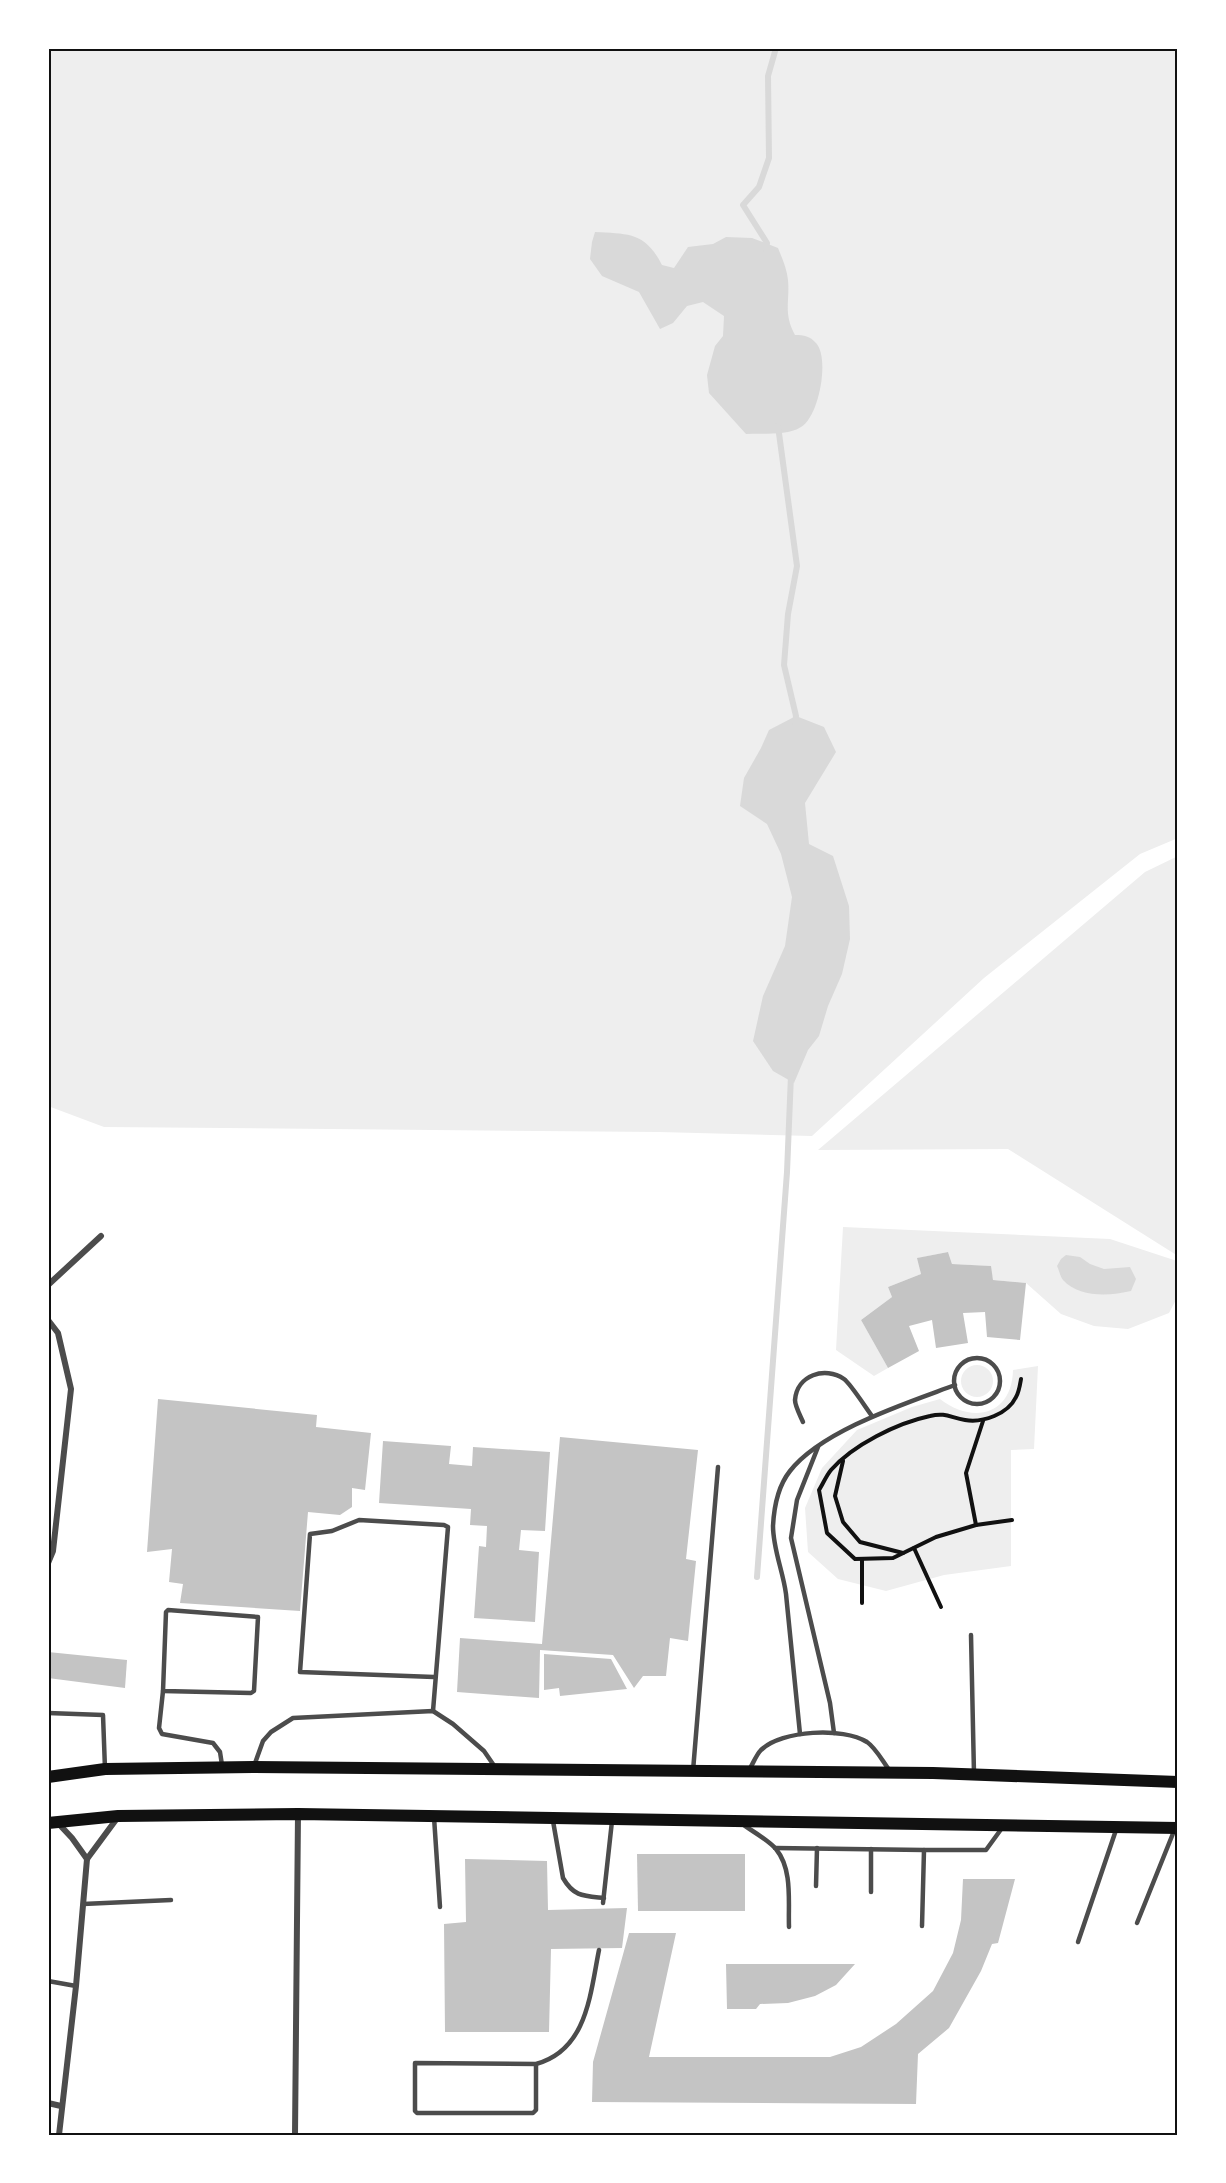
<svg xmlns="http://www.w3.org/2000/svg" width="1226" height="2183" viewBox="0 0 1226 2183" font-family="Cabin,sans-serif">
	<rect width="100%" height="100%" fill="#fff"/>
	<g fill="#eee">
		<path d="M48,48h1130v790l-38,16 -156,124 -172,158 -153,-4 -555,-5 -56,-21z"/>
		<path d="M1178,856v400l-170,-107 -190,1 327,-278z"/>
		<path d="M843,1227l267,12 67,22 1,35 -9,17 -41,16 -34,-3 -33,-12 -35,-31 -33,-3 -3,-14 -38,-2 -4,-12 -30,6 3,16 -33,13 4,10 -31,23 27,48 -14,8 -38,-26z"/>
		<circle cx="977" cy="1381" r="16"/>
		<path d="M1038,1366l-4,83 -23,1v116l-67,9 -58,16 -48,-12 -30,-27 -3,-44 17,-40 35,-38 55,-23 28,-8c32,25 72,17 73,-29z"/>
	</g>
	<g fill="#d9d9d9">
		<path d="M595,232c34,2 50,0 67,33l12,3 14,-21 25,-3 13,-7 26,1 26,10c4,10 9,21 10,32 2,22 -5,33 7,55 9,0 15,1 21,8 14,15 3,74 -15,84 -14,9 -38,6 -55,7l-37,-41 -2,-18 8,-29 8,-10 1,-20 -21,-14 -16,4 -14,17 -13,6 -21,-37 -37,-16 -12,-17 2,-17z"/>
		<path d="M796,716l28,11 12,25 -31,51 4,41 24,12 16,50 1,33 -8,35 -14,32 -9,30 -11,14 -14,33 -21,-12 -20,-30 10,-45 22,-50 7,-49 -11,-43 -14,-30 -27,-18 4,-28 17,-30 8,-18z"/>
		<path d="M1066,1255l14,2 10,7 14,5 26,-2 6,12 -5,12c-21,5 -52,7 -68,-11 -3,-4 -4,-10 -6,-14l4,-7z"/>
	</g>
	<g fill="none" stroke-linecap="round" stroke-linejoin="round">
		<g stroke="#d9d9d9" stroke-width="6">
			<path d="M766,251l1,-8 -24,-38 16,-18 10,-29 -1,-82 8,-28"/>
			<path d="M778,426l19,140 -9,48 -4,51 12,51 -1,8"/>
			<path d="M757,1577l30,-405 4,-97"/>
		</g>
	</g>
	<g fill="#c4c4c4">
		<path d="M948,1252l4,12 39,2 2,14 33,3 -6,57 -33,-3 -2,-25 -22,1 5,30 -32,5 -4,-28 -23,6 10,25 -31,17 -27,-48 31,-23 -4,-10 33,-13 -4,-16z"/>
		<path d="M158,1399l159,16 -1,12 55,6 -6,57 -13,-2v19l-12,8 -32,-3 -8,99 -120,-8 3,-19 -14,-2 3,-33 -25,3z"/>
		<path d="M560,1437l138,13 -12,109 10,2 -8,80 -18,-3 -4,38h-23l-9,12 -21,-33 -73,-5 -1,48 -82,-6 3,-54 82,6z"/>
		<path d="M383,1441l68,5 -2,18 23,2 1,-19 77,5 -5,79 -24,-1 -2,20 20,2 -4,70 -61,-4 5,-72 7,1 1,-21 -17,-1 1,-16 -92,-6z"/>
		<path d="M48,1652l79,8 -2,28 -77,-10z"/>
		<path d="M544,1654l67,5 16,30 -67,7 -1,-8 -15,2z"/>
		<path d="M637,1854h108v57h-107z"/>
		<path d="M465,1859l82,2 1,49 79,-2 -5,40 -71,1 -2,83h-104l-1,-108 22,-2z"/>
		<path d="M963,1879h52l-17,64 -6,1 -11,27 -32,57 -31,26 -2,50 -324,-2 1,-40 36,-129h47l-27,124h181l31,-10 35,-23 37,-33 20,-38 8,-33z"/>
		<path d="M726,1964h129l-19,21 -21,11 -27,7 -28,1 -4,5h-29z"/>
	</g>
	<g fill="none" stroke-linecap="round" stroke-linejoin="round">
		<g stroke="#111" stroke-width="4">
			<path d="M843,1461l-8,35 8,26 17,20 43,11"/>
			<path d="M1012,1520l-36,5 -40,12 -43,21 -38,1 -28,-26 -8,-43c4,-6 7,-14 12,-20 22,-25 66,-47 99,-54 16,-4 21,2 35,4 18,3 43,-6 51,-23 3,-5 4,-12 5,-18"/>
			<path d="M976,1525l-10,-52 17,-52"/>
			<path d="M914,1548l27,59"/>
			<path d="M862,1603v-44"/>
		</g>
		<g stroke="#4c4c4c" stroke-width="4.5">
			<circle cx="977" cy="1381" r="23"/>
			<path d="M803,1422c-3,-7 -8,-16 -8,-22 2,-25 30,-34 49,-21 6,4 22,29 28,37"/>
			<path d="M818,1447l-21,53 -6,38 39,165 4,30"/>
			<path d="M168,1610l90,7 -4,74 -3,2 -88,-2 3,-79z"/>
			<path d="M971,1635l3,139"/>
			<path d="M163,1691l-4,37 3,6 51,9 7,9 2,13"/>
			<path d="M433,1711l15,-184 -4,-2 -85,-5 -27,11 -22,3 -10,138 134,5"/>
			<path d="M48,1713l55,2 2,54"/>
			<path d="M800,1734c-5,-47 -9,-94 -14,-140 -3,-23 -13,-45 -13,-68 1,-19 5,-40 17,-55 32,-41 117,-68 165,-86"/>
			<path d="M254,1766l9,-25 8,-9 22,-14 140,-7 20,13 31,27 11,16"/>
			<path d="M749,1770c4,-6 7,-15 12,-20 21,-20 82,-23 106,-8 9,6 16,20 23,29"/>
			<path d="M693,1771l25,-304"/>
			<path d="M434,1817l6,90"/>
			<path d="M553,1821l10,57c11,19 21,18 41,20"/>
			<path d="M742,1824c10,7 25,15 34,25 17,21 12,53 13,78"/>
			<path d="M775,1848l149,2"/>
			<path d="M816,1886l1,-38"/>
			<path d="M871,1892v-43"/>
			<path d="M603,1903l9,-82"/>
			<path d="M83,1904l88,-4"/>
			<path d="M1137,1923l37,-92"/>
			<path d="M922,1926l2,-76h62l16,-22"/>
			<path d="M1078,1942l38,-112"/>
			<path d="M48,1981l28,5"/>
			<path d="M536,2064v46l-3,3h-116l-2,-2v-48l121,1c51,-14 54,-69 63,-114"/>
		</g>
		<g stroke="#4c4c4c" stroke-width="6">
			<path d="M48,1285l53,-49"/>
			<path d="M48,1320l10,13 13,56 -18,162 -5,12"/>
			<path d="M57,1822l15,16 15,21"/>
			<path d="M48,2103l13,3"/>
			<path d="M59,2135l17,-149 11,-127 31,-42"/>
			<path d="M295,2135l3,-321"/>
		</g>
		<g stroke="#111" stroke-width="12">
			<path d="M48,1777l57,-8 148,-2 680,6 245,9"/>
			<path d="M48,1823l70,-7 180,-2 880,14"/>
		</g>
	</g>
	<rect width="1226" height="2183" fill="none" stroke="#ffffff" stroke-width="99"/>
	<rect x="50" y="50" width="1126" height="2084" fill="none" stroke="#111" stroke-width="2"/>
</svg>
